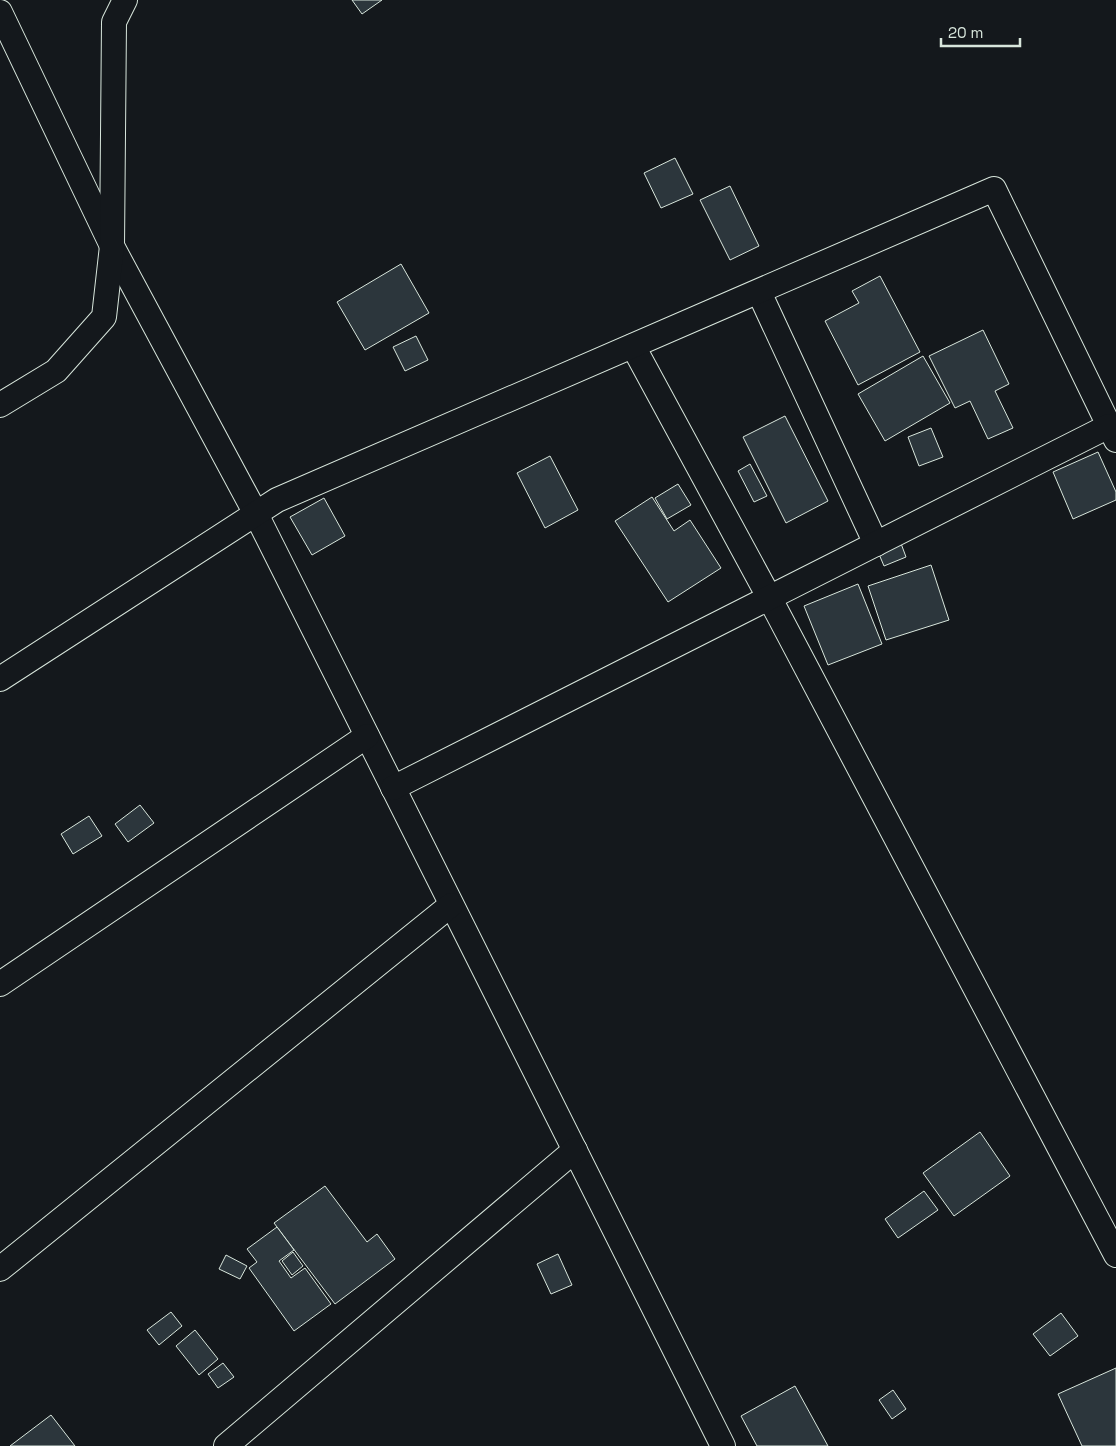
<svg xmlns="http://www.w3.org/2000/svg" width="1116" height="1446" viewBox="0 0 1116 1446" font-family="'Space Grotesk',sans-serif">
	<rect width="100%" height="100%" fill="#14181c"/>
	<g fill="#2c363c" stroke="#d8e6dc">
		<path d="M352,0h30l-20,14z"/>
		<path d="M675,158l18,36 -32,14 -17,-35z"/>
		<path d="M730,186l29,60 -29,14 -30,-60z"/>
		<path d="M401,264l28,49 -64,37 -28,-48z"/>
		<path d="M880,276l40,76 -62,33 -33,-64 34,-18 -7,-12z"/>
		<path d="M983,330l26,54 -14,7 18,37 -25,11 -18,-38 -15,7 -26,-52z"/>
		<path d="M416,336l12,24 -23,11 -12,-24z"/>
		<path d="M923,356l27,47 -65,38 -27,-47z"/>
		<path d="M785,416l43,85 -42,22 -43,-86z"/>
		<path d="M931,428l12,29 -24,9 -11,-29z"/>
		<path d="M1098,452l18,40v8l-43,19 -20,-47z"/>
		<path d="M550,456l28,54 -33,18 -28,-55z"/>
		<path d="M750,464l17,32 -13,6 -16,-31z"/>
		<path d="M678,484l13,21 -24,14 -12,-21z"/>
		<path d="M652,497l22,34 16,-11 31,48 -53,34 -53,-81z"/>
		<path d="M324,498l21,38 -33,19 -22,-38z"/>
		<path d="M899,538l7,19 -22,9 -8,-19z"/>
		<path d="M931,565l18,55 -63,20 -18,-54z"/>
		<path d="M858,584l24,60 -54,21 -24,-59z"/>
		<path d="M140,805l14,18 -26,19 -13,-18z"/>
		<path d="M89,816l13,20 -29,18 -12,-20z"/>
		<path d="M980,1132l30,44 -56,40 -31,-43z"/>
		<path d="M325,1186l42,56 10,-8 18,25 -60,45 -61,-81z"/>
		<path d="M924,1191l14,19 -40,28 -13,-19z"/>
		<path d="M277,1227l17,23 -15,11 12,17 14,-10 26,36 -37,27 -45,-63 8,-6 -10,-13z"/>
		<path d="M293,1252l10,14 -11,9 -10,-14z"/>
		<path d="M558,1254l14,31 -21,9 -14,-30z"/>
		<path d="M226,1255l21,11 -7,13 -21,-10z"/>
		<path d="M171,1312l11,14 -23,19 -12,-15z"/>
		<path d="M1061,1313l17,23 -28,20 -17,-22z"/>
		<path d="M195,1330l23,29 -19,16 -23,-29z"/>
		<path d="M223,1363l11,14 -16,11 -10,-14z"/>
		<path d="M1116,1368v78h-34l-24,-52z"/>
		<path d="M795,1386l33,60h-71l-16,-30z"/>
		<path d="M893,1390l13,19 -14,10 -13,-19z"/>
		<path d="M51,1415l24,31h-65z"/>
	</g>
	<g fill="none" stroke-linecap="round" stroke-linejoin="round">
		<g stroke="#d8e6dc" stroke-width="26">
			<g id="street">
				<path d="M0,12l112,234 144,268 467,932"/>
				<path d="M759,292l117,252"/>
				<path d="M633,346l136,251 347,658"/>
				<path d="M0,405l56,-34 48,-54 8,-71 2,-224 11,-22"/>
				<path d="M0,679l277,-179 717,-311 122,251"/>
				<path d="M393,788l716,-362"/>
				<path d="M0,984l367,-248"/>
				<path d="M0,1269l451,-364"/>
				<path d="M226,1446l349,-296"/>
			</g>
		</g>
		<use href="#street" stroke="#14181c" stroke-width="24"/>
	</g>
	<path d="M941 38v8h79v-8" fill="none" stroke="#d8e6dc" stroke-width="2.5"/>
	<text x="948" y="38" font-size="15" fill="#d8e6dc" stroke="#14181c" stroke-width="4" paint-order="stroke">20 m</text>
</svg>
